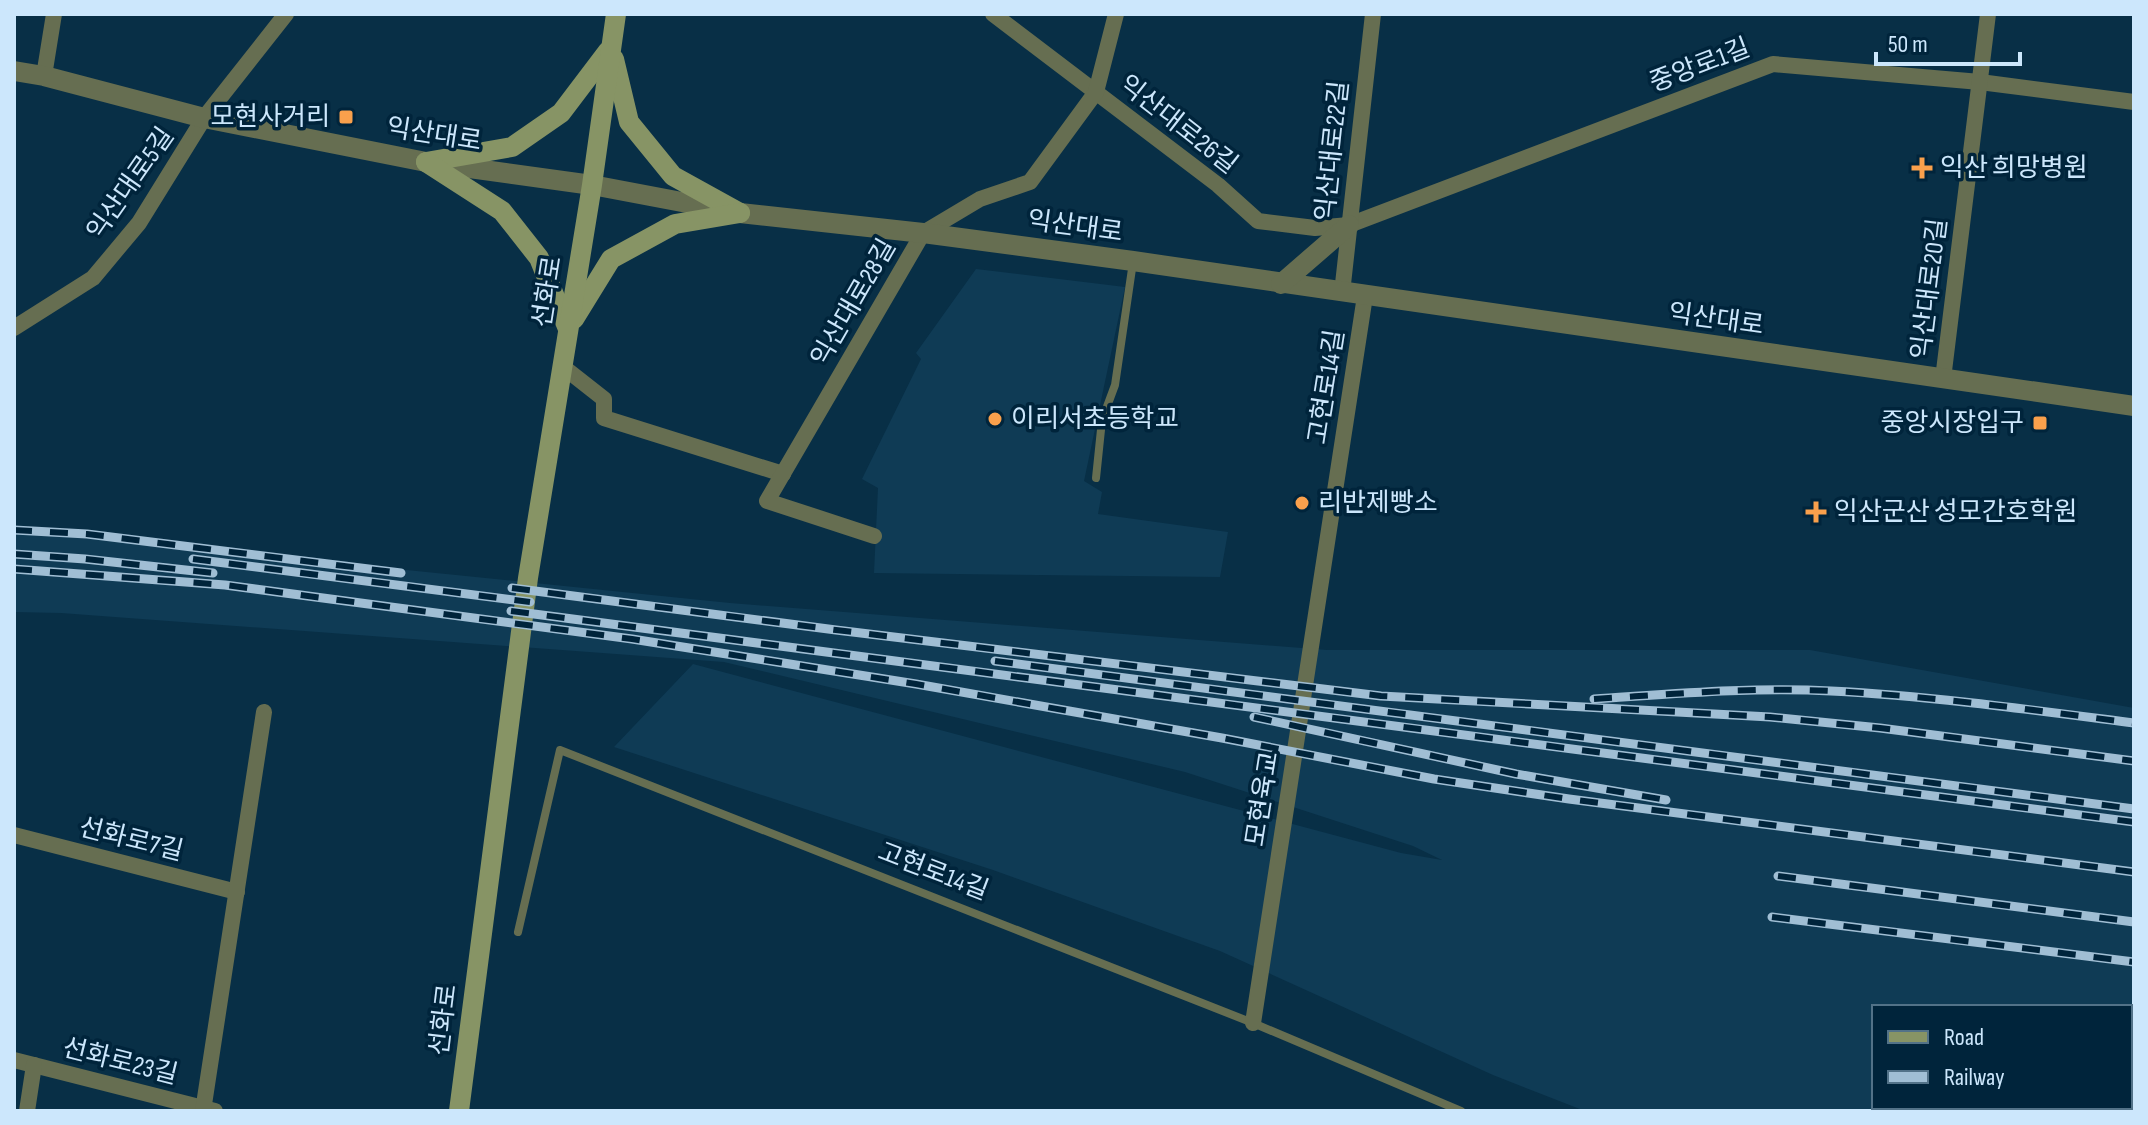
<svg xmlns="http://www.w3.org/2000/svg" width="2148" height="1125" viewBox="0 0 2148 1125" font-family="'Sofia Sans Condensed','Noto Sans KR',sans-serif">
	<rect width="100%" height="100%" fill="#082f46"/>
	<g fill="#0f3b55" fill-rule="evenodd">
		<path d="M976,269l149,18 -41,194 18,11 -4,22 130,18 -8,45 -346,-4 4,-85 -16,-9 59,-120 -5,-6z"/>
		<path d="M14,530l716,73 597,47h483l324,58v403h-549l-92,-36 -273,-124 -227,-81 -379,-123 79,-83 708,189 41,7 -29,-14 -228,-74 -461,-110 -663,-49 -47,-1zM1874,1007h256v100h-256z"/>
	</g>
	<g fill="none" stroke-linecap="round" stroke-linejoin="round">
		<g stroke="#666e51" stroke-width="8">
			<path d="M1096,478l6,-58 13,-35 18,-123"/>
			<path d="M518,932l42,-182 693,273 208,88"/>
		</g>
		<g stroke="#666e51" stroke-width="16">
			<path d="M993,14l225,171 40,36 57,7 34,-3 424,-161 207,18 154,20"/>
			<path d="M44,76l10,-62"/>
			<path d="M1342,293l31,-279"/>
			<path d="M14,328l79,-50 46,-55 65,-105 82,-104"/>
			<path d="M562,366l42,33v19l179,56"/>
			<path d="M1943,379l45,-365"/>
			<path d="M874,536l-107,-35 156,-268 57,-34 50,-17 66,-90 20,-78"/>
			<path d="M14,835l223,57"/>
			<path d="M1253,1023l112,-727"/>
			<path d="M14,1060l201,51"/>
			<path d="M27,1111l7,-46"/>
			<path d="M203,1111l61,-399"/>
		</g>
		<g stroke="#666e51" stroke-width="20">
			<path d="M14,71l30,5 160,42 222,44 166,23 148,28 183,20 210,28 1001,145"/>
			<path d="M1281,284l68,-59"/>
		</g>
		<g stroke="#879465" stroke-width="20">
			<path d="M614,59l15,63 44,54 67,37"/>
			<path d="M426,162l86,-15 49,-34 47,-62"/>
			<path d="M426,162l76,49 37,47 29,71"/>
			<path d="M574,319l37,-60 64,-35 65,-11"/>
			<path d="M459,1111l69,-533 64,-393 24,-171"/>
		</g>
		<g stroke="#a0bed4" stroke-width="9">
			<g id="rail">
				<path d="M14,530l73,4 314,39"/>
				<path d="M14,554l71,5 128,14"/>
				<path d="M193,559l337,43"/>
				<path d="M14,569l211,16 407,54 284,45 306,54 212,41 135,20 565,73"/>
				<path d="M512,588l324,42 545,66 389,21 110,11 254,33"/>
				<path d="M511,611l1623,211"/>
				<path d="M995,661l1139,148"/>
				<path d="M1594,699c79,-5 158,-12 237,-8 102,5 202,19 303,32"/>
				<path d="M1254,717l262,57 150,26"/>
				<path d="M1778,876l356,46"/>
				<path d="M1772,917l362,45"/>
			</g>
		</g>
		<use href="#rail" stroke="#00243b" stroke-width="6" stroke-dasharray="18" stroke-linecap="butt"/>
	</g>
	<g fill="#f9a04c" stroke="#00243b" stroke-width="3">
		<rect x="338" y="109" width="16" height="16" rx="4"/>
		<path d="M1918 156h8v8h8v8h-8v8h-8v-8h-8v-8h8z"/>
		<circle cx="995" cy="419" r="8"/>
		<rect x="2032" y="415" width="16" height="16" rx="4"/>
		<circle cx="1302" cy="503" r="8"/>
		<path d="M1812 500h8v8h8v8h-8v8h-8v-8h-8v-8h8z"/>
	</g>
	<g text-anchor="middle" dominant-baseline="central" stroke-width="7" stroke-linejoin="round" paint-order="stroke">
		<g font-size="26" fill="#cce7fc" stroke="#00243b">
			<text transform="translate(1700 66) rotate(-21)">중앙로1길</text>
			<text transform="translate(1178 125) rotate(38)">익산대로26길</text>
			<text transform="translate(434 135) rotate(9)">익산대로</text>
			<text transform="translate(1333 151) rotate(-84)">익산대로22길</text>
			<text transform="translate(131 184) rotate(-55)">익산대로5길</text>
			<text transform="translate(1075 227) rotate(8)">익산대로</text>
			<text transform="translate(1930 289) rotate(-83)">익산대로20길</text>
			<text transform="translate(548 292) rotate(-81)">선화로</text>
			<text transform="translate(854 303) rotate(-60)">익산대로28길</text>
			<text transform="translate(1716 320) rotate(8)">익산대로</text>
			<text transform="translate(1327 387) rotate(-81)">고현로14길</text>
			<text transform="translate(1263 799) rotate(-81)">모현육교</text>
			<text transform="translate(131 840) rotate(14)">선화로7길</text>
			<text transform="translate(933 872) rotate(21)">고현로14길</text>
			<text transform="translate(444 1020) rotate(-83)">선화로</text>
			<text transform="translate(120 1062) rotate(14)">선화로23길</text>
		</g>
		<g font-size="26" fill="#cce7fc" stroke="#00243b" text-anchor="start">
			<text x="330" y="117" text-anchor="end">모현사거리</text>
			<text x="1940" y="168">익산 희망병원</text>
			<text x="1011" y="419">이리서초등학교</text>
			<text x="2024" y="423" text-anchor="end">중앙시장입구</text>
			<text x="1318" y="503">리반제빵소</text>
			<text x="1834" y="512">익산군산 성모간호학원</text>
		</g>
	</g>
	<rect width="2148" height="1125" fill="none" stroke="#cce7fc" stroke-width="32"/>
	<rect x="1872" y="1005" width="260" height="104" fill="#00243b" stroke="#527288" stroke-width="2"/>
	<rect x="1888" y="1031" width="40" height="12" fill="#879465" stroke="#527288" stroke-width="2"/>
	<text x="1944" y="1045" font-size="24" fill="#cce7fc">Road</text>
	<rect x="1888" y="1071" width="40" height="12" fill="#a0bed4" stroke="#527288" stroke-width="2"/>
	<text x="1944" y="1085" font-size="24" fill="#cce7fc">Railway</text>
	<path d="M1876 52v12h144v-12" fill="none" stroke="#cce7fc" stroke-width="4"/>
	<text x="1888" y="52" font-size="24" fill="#cce7fc" stroke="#00243b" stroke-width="6" paint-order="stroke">50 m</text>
</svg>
